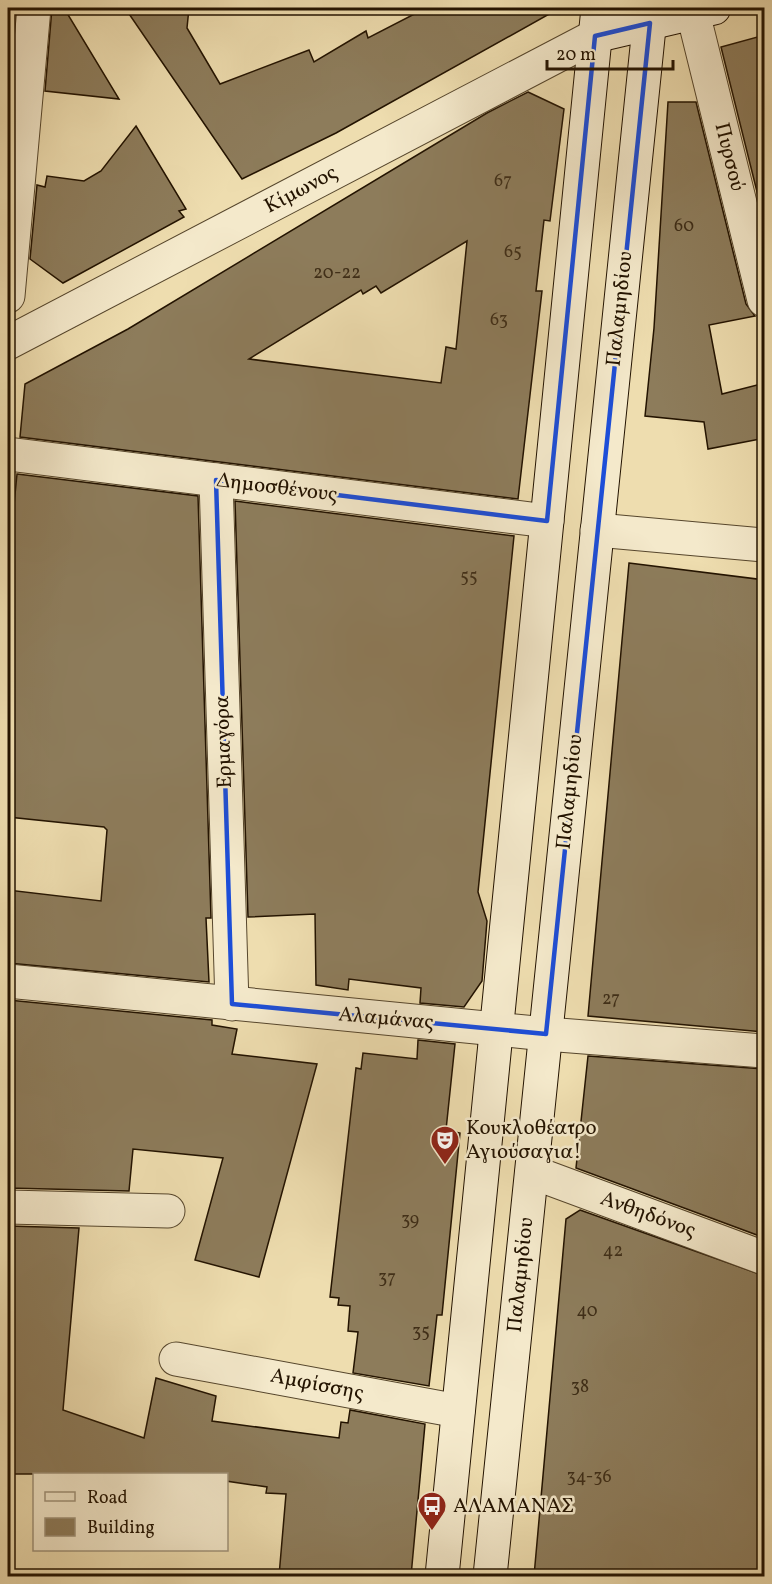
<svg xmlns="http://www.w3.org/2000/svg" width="772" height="1584" viewBox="0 0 772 1584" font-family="Vollkorn,serif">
	<rect width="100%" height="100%" fill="#eeddaf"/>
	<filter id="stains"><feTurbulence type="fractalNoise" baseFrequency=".00333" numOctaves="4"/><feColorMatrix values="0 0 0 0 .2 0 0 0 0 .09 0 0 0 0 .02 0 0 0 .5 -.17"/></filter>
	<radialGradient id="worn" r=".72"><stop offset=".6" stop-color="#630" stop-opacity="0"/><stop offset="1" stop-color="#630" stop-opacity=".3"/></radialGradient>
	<g fill="#8d7c5b" stroke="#231300" stroke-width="1.5" fill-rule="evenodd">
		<path d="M52,8h12l55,91 -74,-8z"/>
		<path d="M125,8h64l-2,20 33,56 89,-34 5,12 52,-31 2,7 58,-30h134l-224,125 -94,46z"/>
		<path d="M765,35v189l-44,-177z"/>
		<path d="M528,92l36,17 -14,112 -6,-1 -8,71h6l-24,208 -498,-62 5,-53 103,-55 359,-216zM467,241l-11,108 -10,-2 -5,36 -192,-24 112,-69 2,4 13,-8 5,7z"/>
		<path d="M668,102h28l50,202 9,12 -46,9 13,69 43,-11v55l-57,11 -4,-27 -59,-6 9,-88z"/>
		<path d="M136,126l50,83 -7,2 5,6 -121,66 -33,-24 7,-74 8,2 2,-11 37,5 17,-10z"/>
		<path d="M17,474l181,22 13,422h-5l3,64 -201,-19v-73l93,11 6,-71 -3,-3 -96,-10v-251z"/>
		<path d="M235,501l279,35 -36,356 9,29 -5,60 -18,26 -44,-4 1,-15 -72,-9 -1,11 -32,-5 -1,-71 -67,3z"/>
		<path d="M629,563l136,17v452l-177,-16z"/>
		<path d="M8,1000l204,20v5l25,4 -5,25 85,10 -58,213 -64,-17 28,-102 -90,-9 -4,42 -121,-3z"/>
		<path d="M418,1040l37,4 -9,86 14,3 -18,182h-5l-8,71 -76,-13 5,-41 -10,-1 2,-25 -12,-1 1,-7 -9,-1 26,-229 5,1 2,-16 54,6z"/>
		<path d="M588,1056l177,13v169l-189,-70z"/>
		<path d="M580,1210l185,66v300h-231l32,-357z"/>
		<path d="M8,1226l71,2 -16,182 81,28 12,-60 60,18 -4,25 127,17 2,-16 7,1 2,-13 75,14 -14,152h-132l7,-82 -20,-1 1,-6 -41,-6v-7h-218z"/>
	</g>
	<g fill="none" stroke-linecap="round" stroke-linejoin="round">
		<g stroke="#56462c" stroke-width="35">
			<g id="street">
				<path d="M693,13l71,287"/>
				<path d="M8,296l26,-288"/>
				<path d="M8,343l587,-307"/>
				<path d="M8,454l539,67"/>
				<path d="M216,480l16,524"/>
				<path d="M597,530l167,15"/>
				<path d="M8,981l538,53 218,17"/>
				<path d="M532,1172l232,86"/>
				<path d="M8,1207l160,4"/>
				<path d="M176,1359l282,52"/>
			</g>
		</g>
		<g stroke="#231300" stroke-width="35">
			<g id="secondary">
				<path d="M595,36l119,-28"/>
				<path d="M442,1576l156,-1568"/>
				<path d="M490,1576l161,-1568"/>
			</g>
		</g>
		<use href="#street" stroke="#f4e9cb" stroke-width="33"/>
		<use href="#secondary" stroke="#f4e9cb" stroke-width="33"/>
	</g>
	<path fill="none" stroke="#1d4ed8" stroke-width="4.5" stroke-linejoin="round" d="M650,23l-104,1011 -314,-30 -16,-524 331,41 48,-485z"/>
	<defs>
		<g id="theatre-pin" transform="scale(1.5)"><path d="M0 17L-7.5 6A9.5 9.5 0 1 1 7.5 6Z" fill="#8f2418" stroke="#f4e9cb"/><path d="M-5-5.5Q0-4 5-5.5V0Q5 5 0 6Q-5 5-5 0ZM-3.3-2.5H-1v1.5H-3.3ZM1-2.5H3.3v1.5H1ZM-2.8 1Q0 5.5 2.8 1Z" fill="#fff"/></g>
		<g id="bus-pin" transform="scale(1.5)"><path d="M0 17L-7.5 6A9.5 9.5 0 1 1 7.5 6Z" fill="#8f2418" stroke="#f4e9cb"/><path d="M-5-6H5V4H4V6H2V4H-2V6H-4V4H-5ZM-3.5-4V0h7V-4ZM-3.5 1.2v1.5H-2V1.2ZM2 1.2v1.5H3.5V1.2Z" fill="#fff"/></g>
	</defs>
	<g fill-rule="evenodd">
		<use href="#theatre-pin" x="445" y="1140"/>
		<use href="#bus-pin" x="432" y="1506"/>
	</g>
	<g text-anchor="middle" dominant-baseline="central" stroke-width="5" stroke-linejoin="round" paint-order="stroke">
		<g font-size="18" fill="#3e2d17">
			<text x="503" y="181">67</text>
			<text x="684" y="226">60</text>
			<text x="513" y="252">65</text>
			<text x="337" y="273">20-22</text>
			<text x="499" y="320">63</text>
			<text x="469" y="577">55</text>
			<text x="611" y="999">27</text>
			<text x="410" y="1220">39</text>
			<text x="613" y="1251">42</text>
			<text x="387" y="1278">37</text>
			<text x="587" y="1311">40</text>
			<text x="421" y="1332">35</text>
			<text x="580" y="1387">38</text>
			<text x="589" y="1477">34-36</text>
		</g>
		<g font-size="21" fill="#231300" stroke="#f4e9cb">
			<text transform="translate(729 157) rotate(76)">Πυρσού</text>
			<text transform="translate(301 190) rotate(-28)">Κίμωνος</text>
			<text transform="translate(620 309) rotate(-84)">Παλαμηδίου</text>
			<text transform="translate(277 488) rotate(7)">Δημοσθένους</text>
			<text transform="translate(224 742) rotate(-92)">Ερμαγόρα</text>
			<text transform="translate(570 792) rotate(-84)">Παλαμηδίου</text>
			<text transform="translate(386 1019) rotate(5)">Αλαμάνας</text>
			<text transform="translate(648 1215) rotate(20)">Ανθηδόνος</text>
			<text transform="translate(521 1275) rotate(-84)">Παλαμηδίου</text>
			<text transform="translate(317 1385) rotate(11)">Αμφίσσης</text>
		</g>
		<g font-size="21" fill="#231300" stroke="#f4e9cb" text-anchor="start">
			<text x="466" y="1128">Κουκλοθέατρο<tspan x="466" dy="24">Αγιούσαγια!</tspan></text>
			<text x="453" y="1506">ΑΛΑΜΑΝΑΣ</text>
		</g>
	</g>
	<rect width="772" height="1584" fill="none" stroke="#eeddaf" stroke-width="30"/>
	<rect x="9" y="9" width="754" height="1566" fill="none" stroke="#231300" stroke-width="3"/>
	<rect x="15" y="15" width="742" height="1554" fill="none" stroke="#231300" stroke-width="1.5"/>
	<rect x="33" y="1473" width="195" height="78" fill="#f4e9cb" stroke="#a0937a" stroke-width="1.5"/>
	<rect x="45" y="1492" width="30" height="9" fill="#f4e9cb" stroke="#a0937a" stroke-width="1.5"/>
	<text x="87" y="1503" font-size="18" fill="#231300">Road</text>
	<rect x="45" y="1518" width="30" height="18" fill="#8d7c5b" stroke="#a0937a" stroke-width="1.5"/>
	<text x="87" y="1533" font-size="18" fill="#231300">Building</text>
	<path d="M547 60v9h126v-9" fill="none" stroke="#231300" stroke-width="3"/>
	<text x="556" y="60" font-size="18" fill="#231300" stroke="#f4e9cb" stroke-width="4.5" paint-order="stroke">20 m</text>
	<rect width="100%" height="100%" filter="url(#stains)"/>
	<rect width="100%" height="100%" fill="url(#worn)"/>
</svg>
